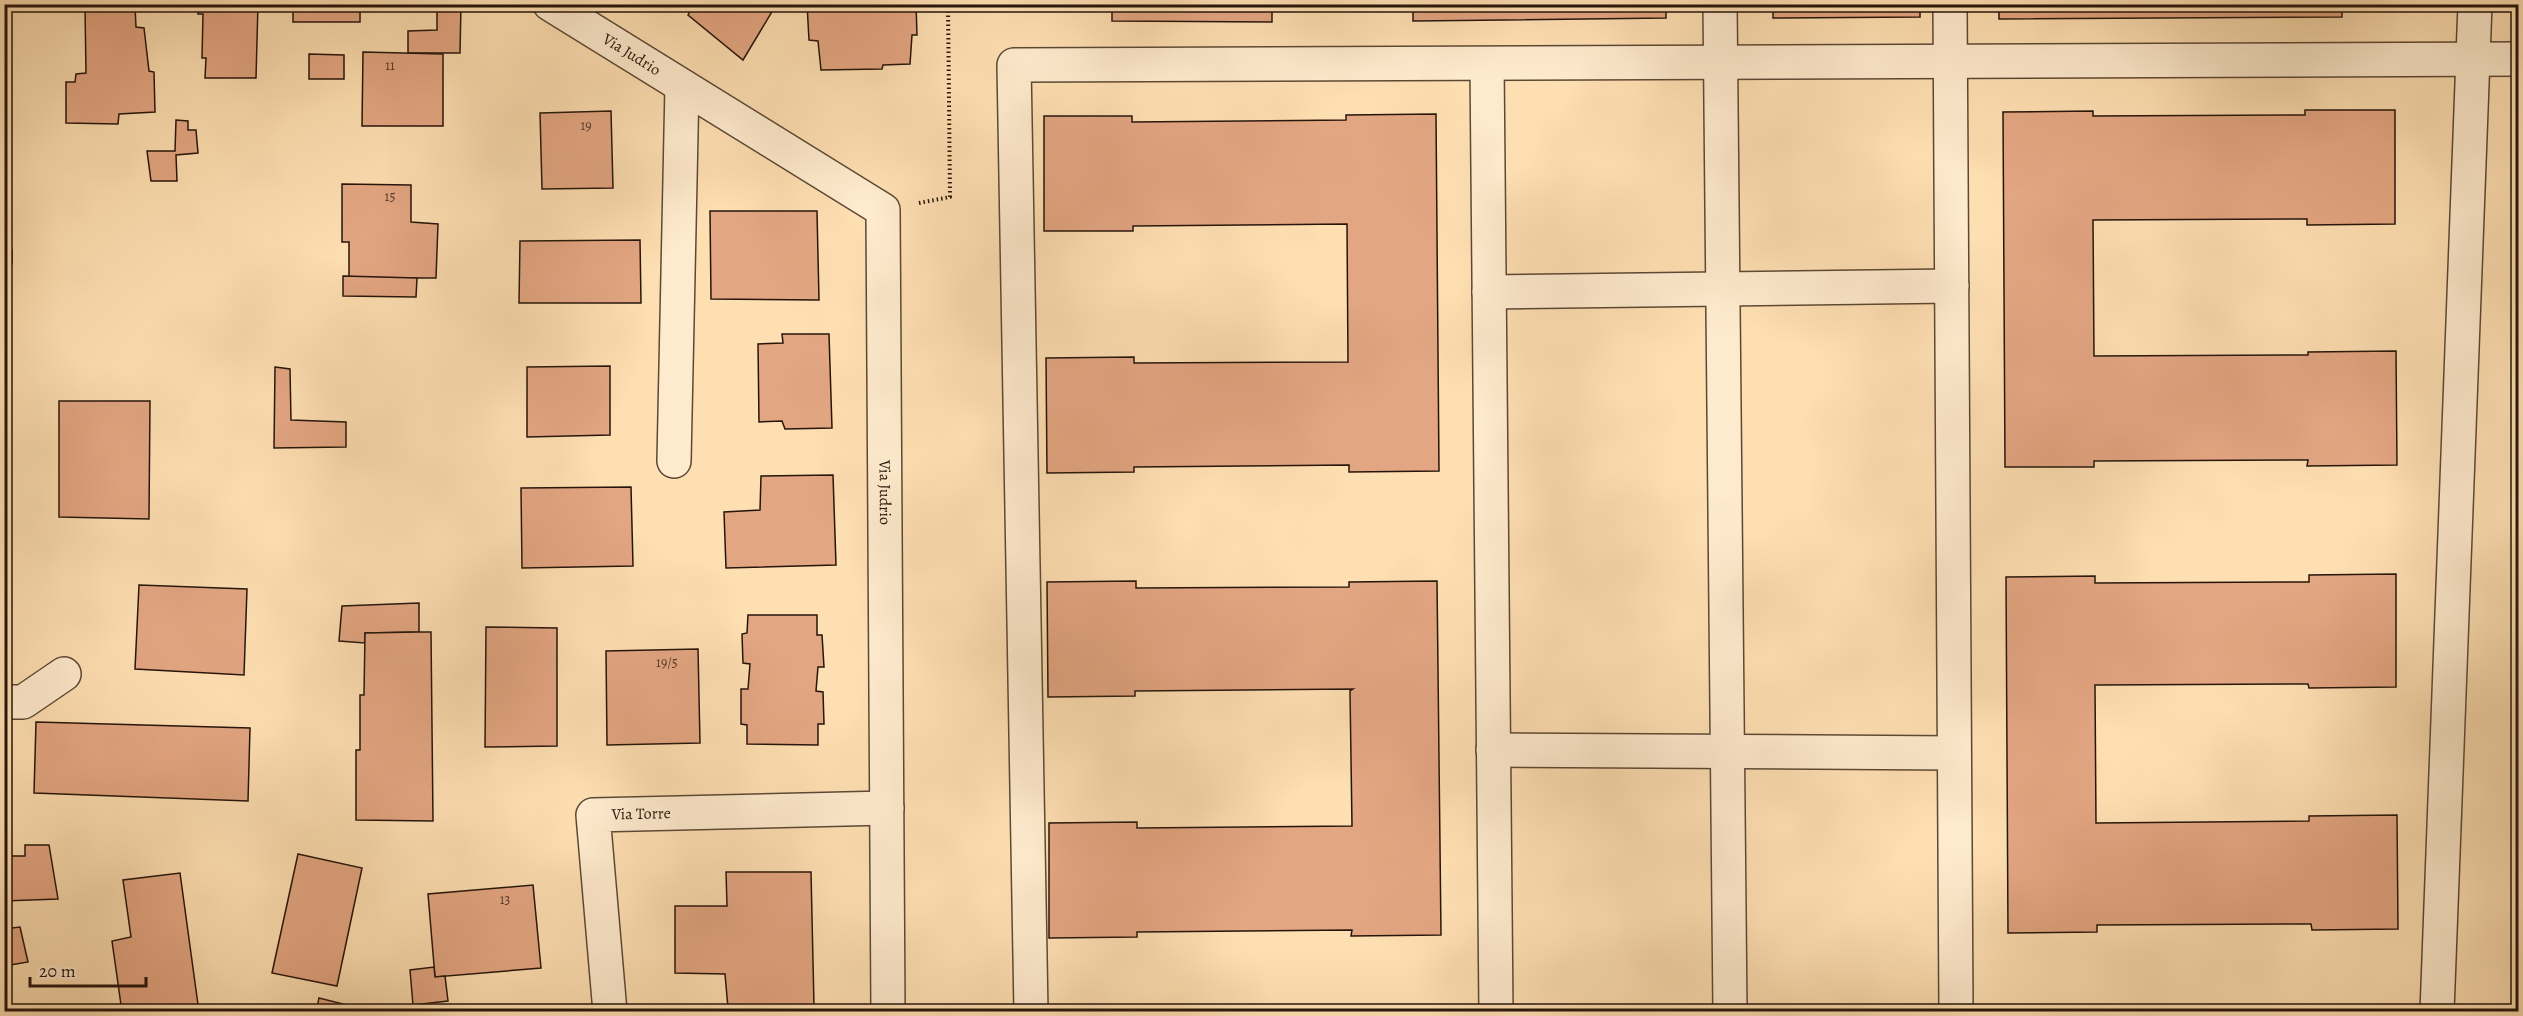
<svg xmlns="http://www.w3.org/2000/svg" width="2523" height="1016" viewBox="0 0 2523 1016" font-family="Alegreya,serif">
	<rect width="100%" height="100%" fill="#fedfb2"/>
	<filter id="stains"><feTurbulence type="fractalNoise" baseFrequency=".00333" numOctaves="4"/><feColorMatrix values="0 0 0 0 .2 0 0 0 0 .09 0 0 0 0 .02 0 0 0 .5 -.17"/></filter>
	<radialGradient id="worn" r=".72"><stop offset=".6" stop-color="#630" stop-opacity="0"/><stop offset="1" stop-color="#630" stop-opacity=".3"/></radialGradient>
	<g fill="#e3a682" stroke="#26150b" stroke-width="1.5">
		<path d="M4,4h5v71l-5,1z"/>
		<path d="M198,4h60l-2,74h-51l1,-20h-4l1,-44h-5z"/>
		<rect x="293" y="4" width="67" height="18"/>
		<path d="M437,4h24l-1,49h-52v-22l29,-1z"/>
		<path d="M694,4h70l9,6 -30,50 -55,-45z"/>
		<path d="M807,4h109l1,31h-5l-2,29 -27,1 -1,4 -61,1 -3,-29 -9,-1z"/>
		<path d="M1112,4h160v18l-160,-1z"/>
		<path d="M1413,4h253v14l-253,3z"/>
		<path d="M1773,4h147v13l-147,1z"/>
		<path d="M1999,4h343v13l-343,2z"/>
		<path d="M135,6l1,21 8,1 5,43 5,1 1,40 -36,2 -1,10 -52,-1v-41h9l1,-8 10,-1 -1,-66z"/>
		<path d="M363,52l80,2v72h-81z"/>
		<path d="M309,54l35,1v24h-35z"/>
		<path d="M2305,110h90v114l-88,1v-6l-214,1 1,136 214,-1v-3l88,-1 1,114 -90,1 1,-6 -214,1v6h-89l-2,-355 90,-1v5l212,-1z"/>
		<path d="M611,111l2,77 -71,1 -2,-76z"/>
		<path d="M1436,114l3,357 -90,1v-7l-215,2v5l-87,1 -1,-115 88,-1v6l214,-1 -1,-138 -214,2v5h-89v-115h88v6l214,-2v-5z"/>
		<path d="M176,120l12,1v9h8l2,23 -22,2 1,26h-26l-4,-30h28z"/>
		<path d="M342,184l69,1v37l27,2 -2,54h-87v-36h-7z"/>
		<path d="M710,211h107l2,89 -108,-1z"/>
		<path d="M640,240l1,63h-122l1,-62z"/>
		<rect x="4" y="250" width="8" height="14"/>
		<path d="M343,276l74,2 -1,19 -73,-1z"/>
		<path d="M782,334h47l3,94 -47,1 -3,-8 -23,1 -1,-78 25,-1z"/>
		<path d="M610,366v69l-83,2v-70z"/>
		<path d="M275,367l15,2 1,51 55,2v25l-72,1z"/>
		<path d="M59,401h91l-1,118 -90,-2z"/>
		<path d="M833,475l3,90 -110,3 -2,-56 36,-2 1,-34z"/>
		<path d="M631,487l2,79 -111,2 -1,-80z"/>
		<path d="M2396,574v113l-87,1 -1,-4 -213,1 1,138 213,-2v-5l88,-1 1,114 -86,1 -1,-6 -214,1v7l-89,1 -2,-356 89,-1v7l214,-1v-7z"/>
		<path d="M1136,581v7l213,-1v-5l88,-1 4,354 -90,1 1,-6 -215,2v5l-88,1v-115l88,-1v6l215,-2 -2,-135 3,-2 -218,2v5l-87,1 -1,-115z"/>
		<path d="M139,585l108,4 -3,86 -109,-6z"/>
		<path d="M419,603v29l-54,1v10l-26,-2 3,-35z"/>
		<path d="M748,615h69v20h5l2,32h-6l-2,24 7,1 1,32h-6v21l-71,-1v-19l-6,-1v-35h7l2,-25 -7,-1 -1,-29 5,-1z"/>
		<path d="M486,627l71,1v118l-72,1z"/>
		<path d="M419,632h12l2,189 -77,-1v-70h4v-55h4l1,-62z"/>
		<path d="M698,649l2,94 -93,2 -1,-94z"/>
		<path d="M36,722l214,6 -2,73 -214,-8z"/>
		<path d="M4,840h2l2,16h17v-11h24l9,54 -54,2z"/>
		<path d="M298,854l64,14 -25,118 -65,-13z"/>
		<path d="M726,872h85l3,134 -86,2 -3,-34 -50,-1v-67h52z"/>
		<path d="M180,873l19,139h-77l-10,-71 19,-4 -8,-57z"/>
		<path d="M533,885l8,83 -106,9 -7,-83z"/>
		<path d="M20,927l8,35 -24,4v-37z"/>
		<path d="M434,967l1,10 10,-1 3,25 -35,4 -3,-35z"/>
		<path d="M319,998l56,14h-59z"/>
	</g>
	<g fill="none" stroke-linecap="round" stroke-linejoin="round">
		<g stroke="#5c4835" stroke-width="36">
			<g id="minor">
				<path id="s1" d="M550,4l333,206 5,802"/>
				<path d="M1720,4l10,1008"/>
				<path d="M1950,4l6,1008"/>
				<path d="M1487,64l9,948"/>
				<path d="M1489,292l463,-6"/>
				<path d="M674,461l8,-375"/>
				<path d="M4,702h19l41,-28"/>
				<path d="M1493,750l461,3"/>
				<path id="s2" d="M610,1012l-17,-197 294,-7"/>
				<path d="M1031,1012l-17,-947 1504,-6"/>
				<path d="M2437,1012l38,-1008"/>
			</g>
		</g>
		<path stroke="#26150b" stroke-width="4" stroke-dasharray="1.5 3" stroke-linecap="butt" d="M919,203l31,-6 -2,-193"/>
		<use href="#minor" stroke="#feeacd" stroke-width="33"/>
	</g>
	<g text-anchor="middle" dominant-baseline="central" stroke-width="4.5" stroke-linejoin="round" paint-order="stroke">
		<g font-size="14" fill="#553929">
			<text x="390" y="65">11</text>
			<text x="586" y="125">19</text>
			<text x="390" y="196">15</text>
			<text x="667" y="662">19/5</text>
			<text x="505" y="899">13</text>
		</g>
		<g font-size="16" fill="#26150b" stroke="#feeacd">
			<text stroke="none"><textPath href="#s1" startOffset="96">Via Judrio</textPath></text>
			<text stroke="none"><textPath href="#s1" startOffset="674">Via Judrio</textPath></text>
			<text stroke="none"><textPath href="#s2" startOffset="246">Via Torre</textPath></text>
		</g>
	</g>
	<rect width="2523" height="1016" fill="none" stroke="#fedfb2" stroke-width="24"/>
	<rect x="6" y="6" width="2511" height="1004" fill="none" stroke="#26150b" stroke-width="3"/>
	<rect x="12" y="12" width="2499" height="992" fill="none" stroke="#26150b" stroke-width="1.5"/>
	<path d="M30 977v9h116v-9" fill="none" stroke="#26150b" stroke-width="3"/>
	<text x="39" y="977" font-size="18" fill="#26150b" stroke="#feeacd" stroke-width="4.5" paint-order="stroke">20 m</text>
	<rect width="100%" height="100%" filter="url(#stains)"/>
	<rect width="100%" height="100%" fill="url(#worn)"/>
</svg>
